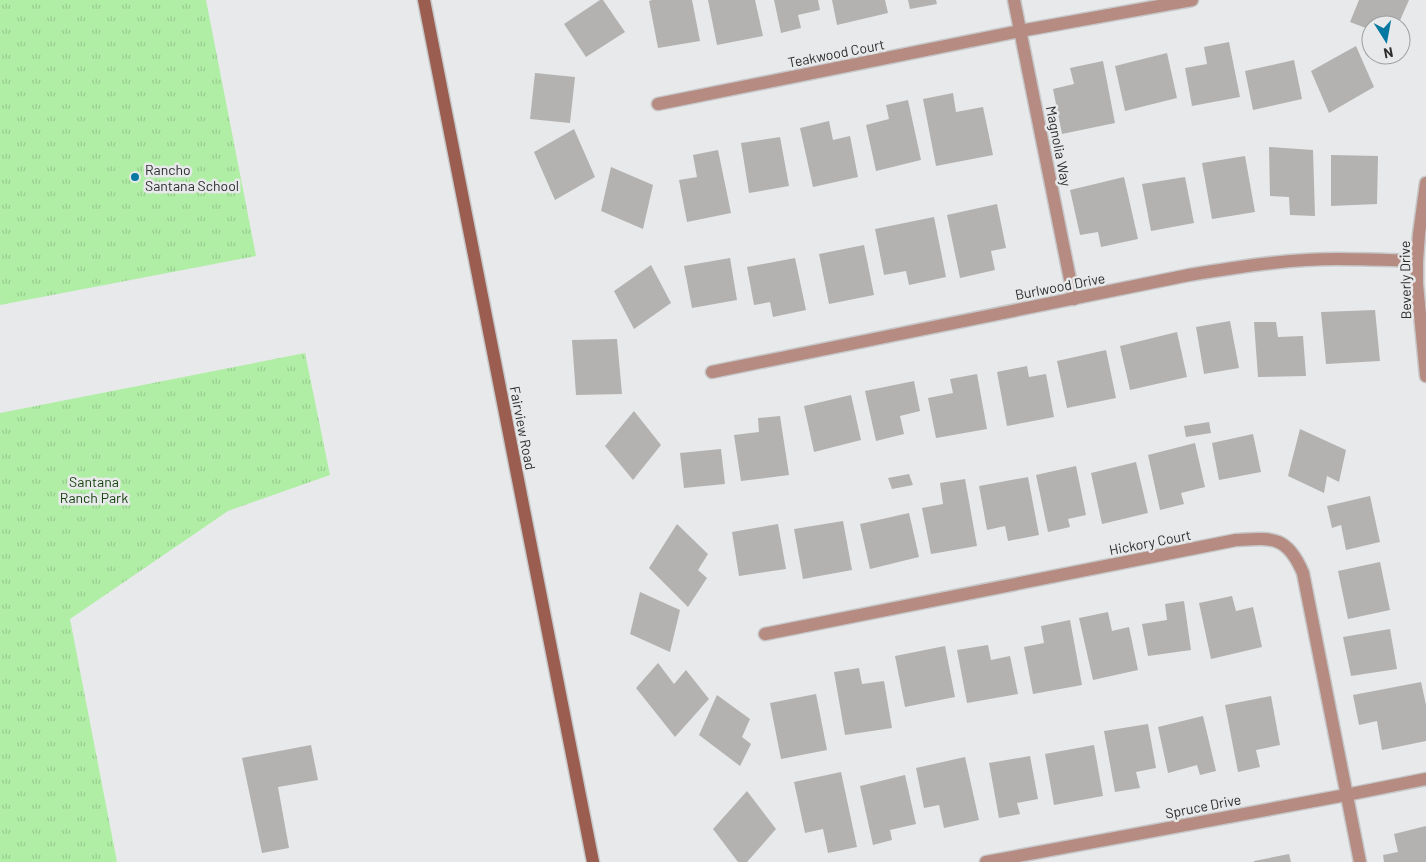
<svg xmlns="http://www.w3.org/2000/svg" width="1426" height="862" viewBox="0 0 1426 862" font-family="Barlow,sans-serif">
	<defs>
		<pattern id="grass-tufts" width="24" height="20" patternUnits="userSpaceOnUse" patternTransform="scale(1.25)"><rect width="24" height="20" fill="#b0eea6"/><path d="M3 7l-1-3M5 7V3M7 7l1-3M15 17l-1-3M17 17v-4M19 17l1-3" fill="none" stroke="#98cc8f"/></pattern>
	</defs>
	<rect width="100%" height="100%" fill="#e8e9ea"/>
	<g fill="url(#grass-tufts)">
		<path d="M0,0h206l50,256 -256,49z"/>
		<path d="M305,353l25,122 -102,36 -158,108 47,243h-117v-449z"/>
	</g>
	<g fill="#b3b2b1">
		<path d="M600,0h3l22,32 -39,25 -22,-33z"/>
		<path d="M652,0h40l8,41 -42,7 -9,-47z"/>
		<path d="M708,0h47l8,36 -46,9z"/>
		<path d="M774,0h44l2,10 -22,5 3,13 -20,5z"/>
		<path d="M832,0h53l3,13 -51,12z"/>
		<path d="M908,0h28l1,4 -27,5z"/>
		<path d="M1359,0h50l-11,25h-27v5l-21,-8z"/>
		<path d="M1229,42l11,55 -48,9 -7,-38 22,-4 -3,-17z"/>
		<path d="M1356,46l18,41 -45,26 -18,-42z"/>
		<path d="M1167,53l10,45 -52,13 -10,-45z"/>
		<path d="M1294,60l8,39 -49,11 -8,-39z"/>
		<path d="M1103,61l12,62 -53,11 -9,-45 21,-5 -4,-16z"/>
		<path d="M535,73l40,4 -5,46 -40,-4z"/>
		<path d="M953,93l3,19 27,-5 10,48 -57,11 -13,-67z"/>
		<path d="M908,100l13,60 -45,11 -10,-46 23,-6 -3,-14z"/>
		<path d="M829,121l4,19 17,-4 8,41 -45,10 -13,-59z"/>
		<path d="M574,129l21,48 -40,23 -21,-48z"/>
		<path d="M780,137l9,49 -40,7 -8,-50z"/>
		<path d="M1269,147l44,3 2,66 -25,-1 -1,-18 -19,-1z"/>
		<path d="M718,150l13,63 -44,9 -8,-42 18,-3 -4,-22z"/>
		<path d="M1331,155l47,1 -1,48 -46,2z"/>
		<path d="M1245,156l10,56 -43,7 -10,-56z"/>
		<path d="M611,167l42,18 -10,44 -42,-18z"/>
		<path d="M1124,177l14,62 -37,8 -3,-15 -18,3 -10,-45z"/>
		<path d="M1185,177l9,46 -43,8 -9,-47z"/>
		<path d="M997,204l9,44 -15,3 4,19 -35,8 -13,-63z"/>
		<path d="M934,217l12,60 -37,8 -3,-14 -22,4 -9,-46z"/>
		<path d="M864,245l10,50 -45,9 -10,-50z"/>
		<path d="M730,258l7,42 -45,8 -8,-42z"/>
		<path d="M795,258l11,52 -33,7 -3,-15 -16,3 -7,-38z"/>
		<path d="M651,265l20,38 -37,26 -20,-38z"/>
		<path d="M1375,310l5,51 -54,3 -5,-52z"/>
		<path d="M1230,321l9,47 -35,6 -8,-47z"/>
		<path d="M1254,322h22l2,15 25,-1 3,40 -48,1z"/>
		<path d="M1177,332l10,45 -57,13 -10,-44z"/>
		<path d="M617,339l5,55 -46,1 -4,-55z"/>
		<path d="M1106,350l10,48 -49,10 -10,-47z"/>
		<path d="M1027,366l2,11 17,-3 8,43 -47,9 -10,-54z"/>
		<path d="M977,374l10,55 -51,9 -8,-40 25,-5 -3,-14z"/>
		<path d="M914,381l6,30 -20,5 4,18 -28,7 -11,-50z"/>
		<path d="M851,395l10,45 -47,12 -10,-46z"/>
		<path d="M634,411l27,34 -28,35 -28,-34z"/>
		<path d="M780,416l9,59 -48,6 -7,-46 25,-3 -1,-14z"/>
		<path d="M1209,422l2,11 -25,4 -2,-11z"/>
		<path d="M1300,429l46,21 -7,32 -12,-6 -3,17 -36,-17z"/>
		<path d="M1253,434l8,38 -42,8 -7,-37z"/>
		<path d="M1195,443l10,44 -24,6 3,11 -24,6 -12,-55z"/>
		<path d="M721,449l4,35 -41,4 -4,-35z"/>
		<path d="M1136,462l12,51 -46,11 -11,-51z"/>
		<path d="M1076,466l10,49 -18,4 2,8 -22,5 -12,-57z"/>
		<path d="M909,474l4,11 -21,4 -4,-11z"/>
		<path d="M1028,477l11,58 -31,6 -3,-15 -18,4 -8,-44z"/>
		<path d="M965,479l12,67 -46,8 -9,-46 21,-4 -3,-21z"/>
		<path d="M1370,496l10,46 -34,8 -5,-25 -9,3 -5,-22z"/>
		<path d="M909,513l10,44 -49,12 -10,-45z"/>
		<path d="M843,521l9,49 -49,9 -9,-50z"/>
		<path d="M677,524l31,30 -10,16 9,8 -19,29 -39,-39z"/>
		<path d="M778,524l8,45 -47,7 -7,-44z"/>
		<path d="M1380,562l10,48 -42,9 -10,-48z"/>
		<path d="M640,592l40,18 -10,42 -40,-18z"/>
		<path d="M1232,596l4,15 17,-4 9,40 -51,12 -12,-56z"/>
		<path d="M1184,601l7,49 -43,6 -6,-32 25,-4 -2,-16z"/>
		<path d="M1108,612l4,19 17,-4 9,43 -45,10 -14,-62z"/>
		<path d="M1070,620l12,65 -49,9 -9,-47 20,-4 -3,-17z"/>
		<path d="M1390,629l7,40 -46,7 -8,-39z"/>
		<path d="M988,645l3,15 19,-4 8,38 -51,9 -10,-53z"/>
		<path d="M945,646l10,51 -50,10 -10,-51z"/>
		<path d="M658,663l16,21 12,-14 23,29 -34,38 -39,-49z"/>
		<path d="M859,668l3,16 22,-3 8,47 -47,7 -11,-63z"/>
		<path d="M1421,682l5,23v36l-44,9 -5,-29 -18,4 -6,-30z"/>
		<path d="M816,694l11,56 -46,9 -11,-56z"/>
		<path d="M717,695l33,24 -8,18 9,7 -11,22 -41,-31z"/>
		<path d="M1271,696l9,49 -24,5 4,17 -22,5 -13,-67z"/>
		<path d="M1203,716l13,55 -16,4 -3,-10 -29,8 -10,-46z"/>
		<path d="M1148,724l8,44 -20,4 4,16 -25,4 -11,-61z"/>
		<path d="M311,745l7,35 -40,7 11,61 -27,5 -20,-95z"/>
		<path d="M1094,745l9,51 -49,9 -9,-51z"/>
		<path d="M1030,756l8,43 -21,4 3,11 -21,4 -10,-55z"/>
		<path d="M965,757l14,63 -35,8 -5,-23 -15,3 -8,-40z"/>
		<path d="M841,772l16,75 -29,6 -5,-24 -18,4 -11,-51z"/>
		<path d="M905,775l11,49 -26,6 2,10 -19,5 -13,-59z"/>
		<path d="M747,791l29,38 -29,33h-9l-25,-33z"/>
		<path d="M1426,826v36h-42l-1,-7 15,-3 -4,-18z"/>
		<path d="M1289,854l2,8h-37v-1z"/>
	</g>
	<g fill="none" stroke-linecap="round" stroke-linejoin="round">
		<g stroke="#c6c7c8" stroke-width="15">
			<g id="minor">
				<path d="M1014,0l60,299"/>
				<path d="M658,104l362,-73 172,-31"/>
				<path d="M1426,183l-7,51 -2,27v23l9,92"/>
				<path d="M712,372l477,-97c49,-8 98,-16 148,-16 26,0 53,1 80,2"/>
				<path d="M765,634l471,-94c36,-2 51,-5 67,33l57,289"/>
				<path d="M986,862l360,-67 80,-16"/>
			</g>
		</g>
		<g stroke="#c6c7c8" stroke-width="15">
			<path id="secondary" d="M424,0l169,862"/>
		</g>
		<use href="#minor" stroke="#b68b82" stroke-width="12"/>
		<use href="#secondary" stroke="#9a5d50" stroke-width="12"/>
	</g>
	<circle fill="#0579a2" stroke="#e8e9ea" stroke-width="2" cx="135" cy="177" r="5"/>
	<g text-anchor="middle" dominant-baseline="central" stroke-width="5" stroke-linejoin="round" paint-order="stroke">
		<g font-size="14" fill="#2d2d2e" stroke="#e8e9ea">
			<text transform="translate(836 53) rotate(-11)">Teakwood Court</text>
			<text transform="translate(1059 146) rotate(79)">Magnolia Way</text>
			<text transform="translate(1405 280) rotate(-91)">Beverly Drive</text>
			<text transform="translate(1060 286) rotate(-11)">Burlwood Drive</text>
			<text transform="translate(523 428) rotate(79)">Fairview Road</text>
			<text transform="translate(1150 542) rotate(-11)">Hickory Court</text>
			<text transform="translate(1203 806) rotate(-11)">Spruce Drive</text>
		</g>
		<g font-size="14" fill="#2d2d2e" stroke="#e8e9ea" text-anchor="start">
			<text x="145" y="169">Rancho<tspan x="145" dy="16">Santana School</tspan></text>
		</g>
		<g font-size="14" fill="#16410f" stroke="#e8e9ea">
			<text x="94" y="481">Santana<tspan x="94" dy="16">Ranch Park</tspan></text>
		</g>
	</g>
	<g transform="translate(1386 40) rotate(169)"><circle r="24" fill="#e8e9ea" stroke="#9d9e9f"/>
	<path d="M0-4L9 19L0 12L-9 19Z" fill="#0579a2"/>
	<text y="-8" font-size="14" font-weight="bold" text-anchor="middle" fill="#2d2d2e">N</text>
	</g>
</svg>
